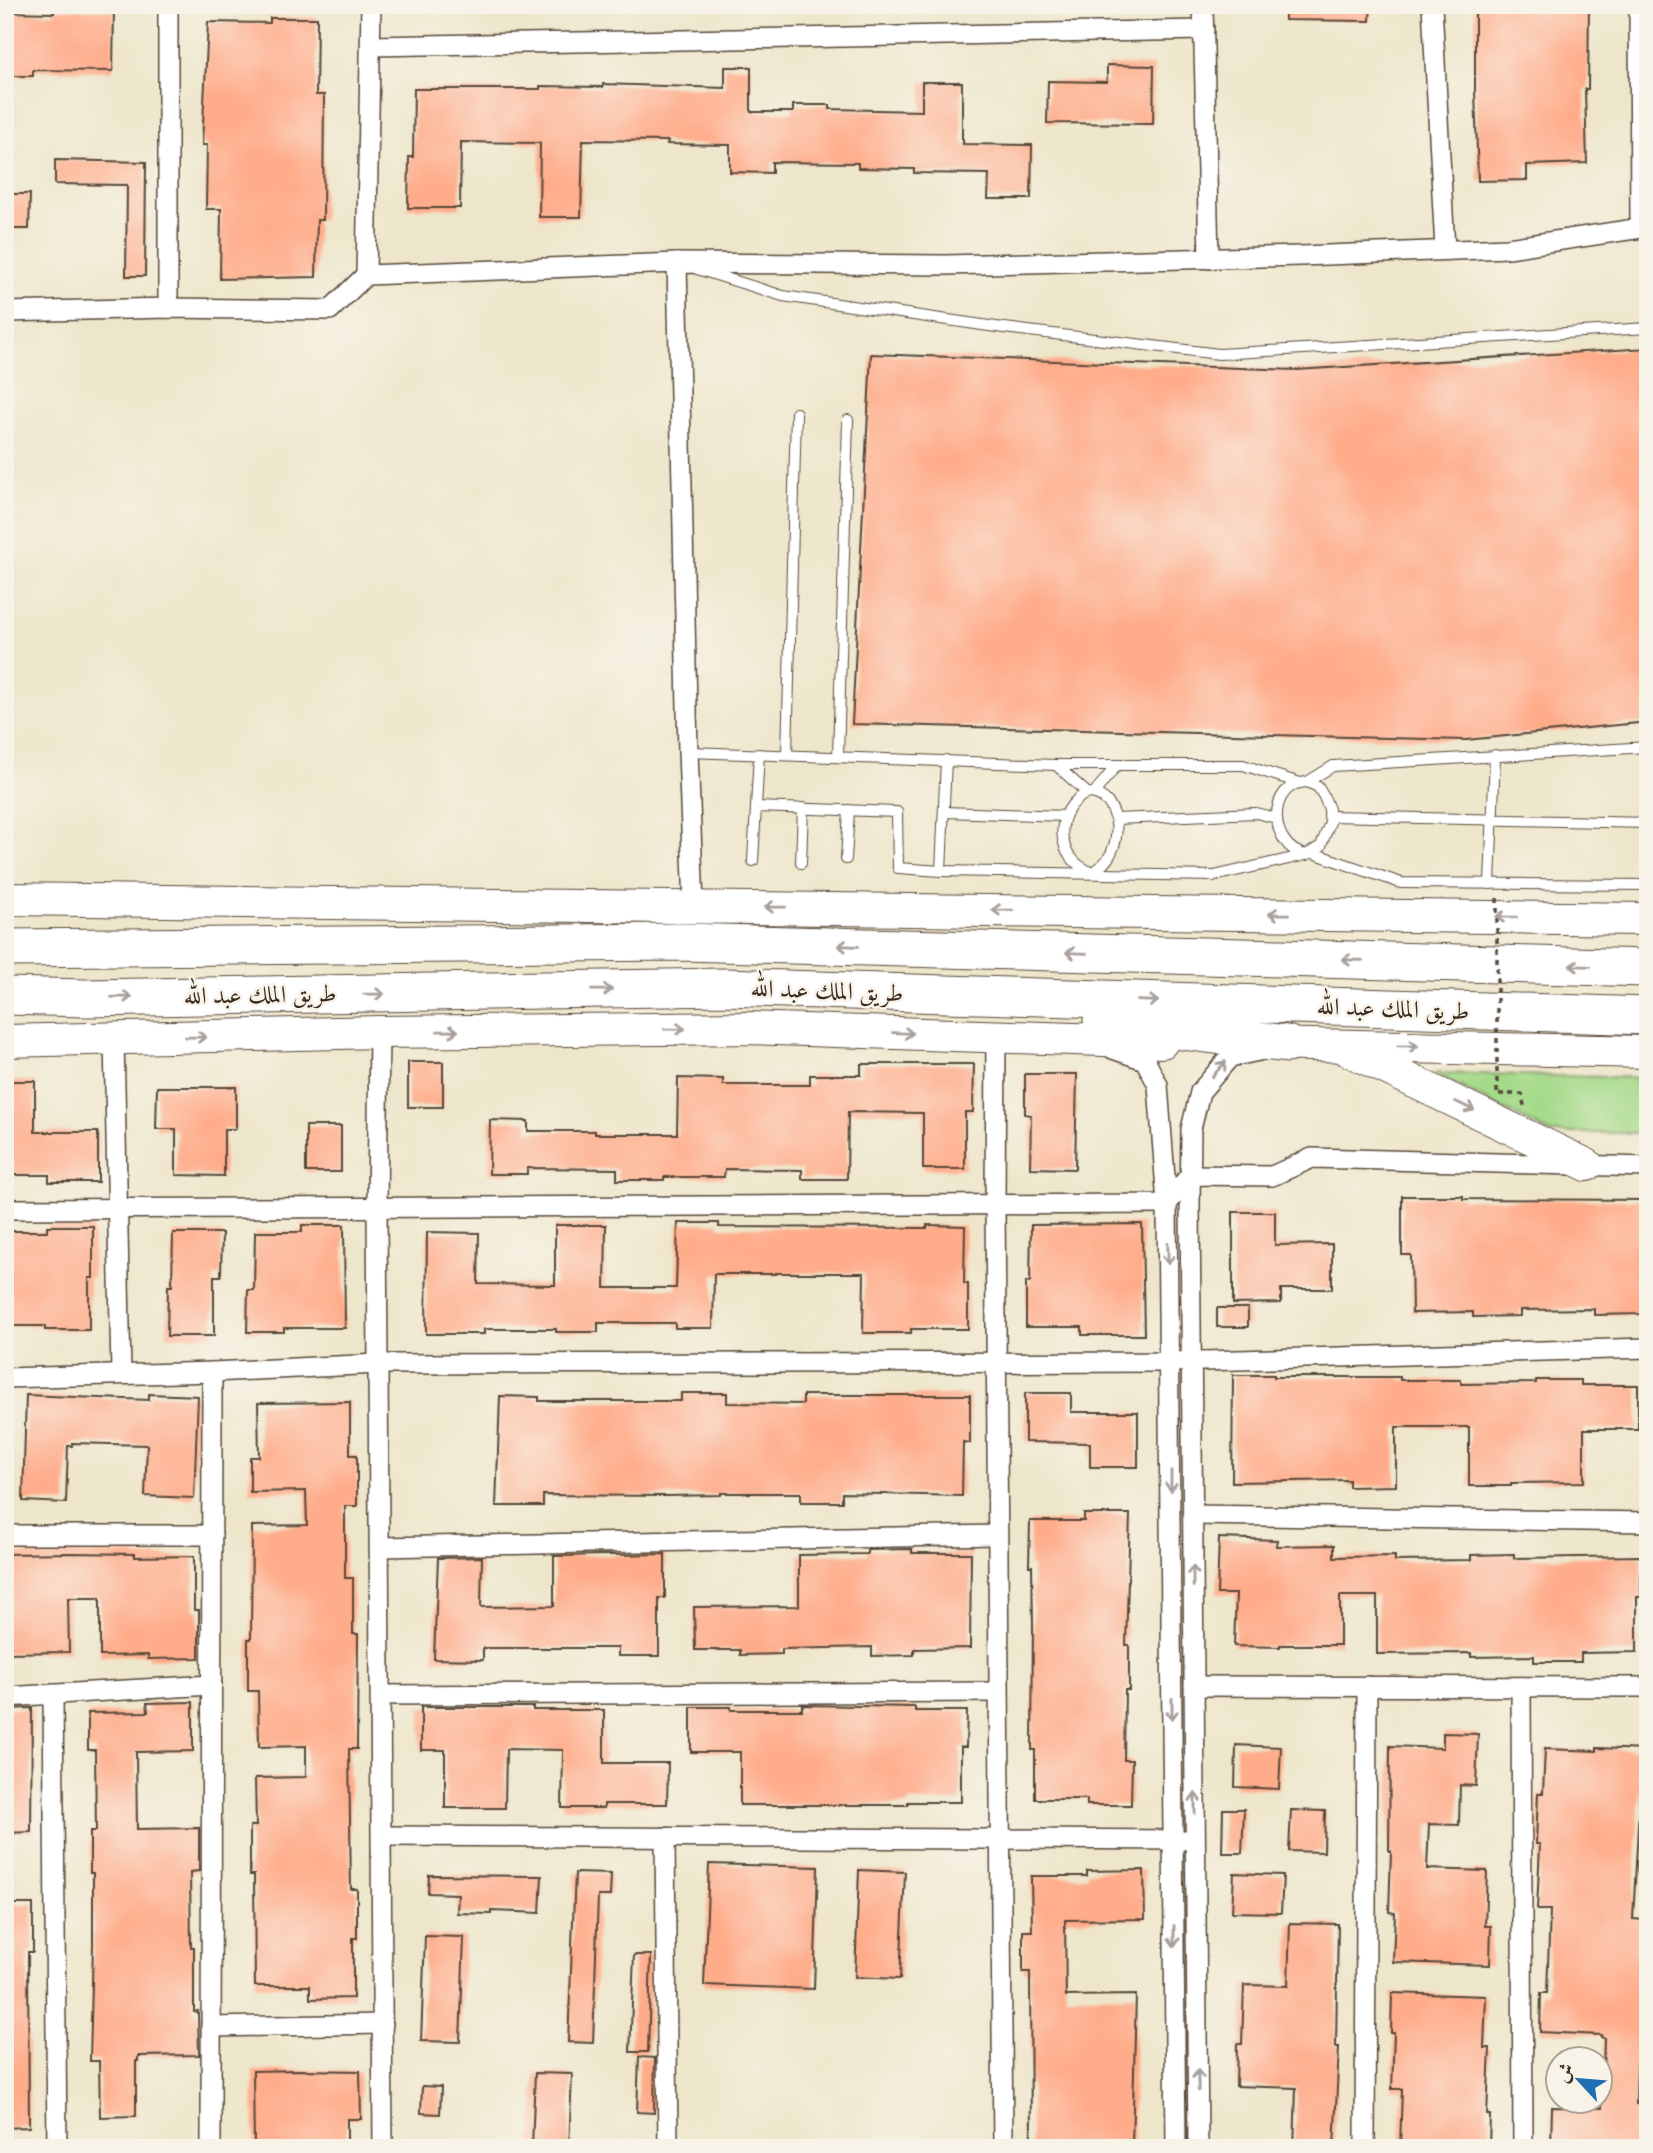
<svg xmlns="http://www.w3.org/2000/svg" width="1653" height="2153" viewBox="0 0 1653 2153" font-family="Cardo,Amiri,serif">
	<rect width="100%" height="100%" fill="#f7f3e8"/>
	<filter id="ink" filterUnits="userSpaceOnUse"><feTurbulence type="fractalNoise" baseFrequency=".0143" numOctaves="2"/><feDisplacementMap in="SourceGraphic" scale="14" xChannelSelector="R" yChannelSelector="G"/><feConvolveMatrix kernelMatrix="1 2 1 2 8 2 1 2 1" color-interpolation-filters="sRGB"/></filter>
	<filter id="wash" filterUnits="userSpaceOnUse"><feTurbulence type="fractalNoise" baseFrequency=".00686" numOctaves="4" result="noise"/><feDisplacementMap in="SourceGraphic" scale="28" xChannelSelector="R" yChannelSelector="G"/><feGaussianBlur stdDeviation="1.57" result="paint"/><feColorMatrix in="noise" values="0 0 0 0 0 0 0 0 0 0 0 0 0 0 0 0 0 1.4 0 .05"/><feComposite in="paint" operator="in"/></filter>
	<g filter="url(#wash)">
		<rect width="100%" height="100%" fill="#eee6cb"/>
		<path fill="#a5da8a" stroke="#708254" stroke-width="2" d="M1434,1073l214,5v55h-98z"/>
		<g id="blocks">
			<g fill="#ffac8a">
				<path d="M1285,5h86l-1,16 -85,-1z"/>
				<path d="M1475,5h114l-1,84h-3l2,74 -60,2v15l-49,1 -3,-90z"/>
				<path d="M54,9l60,1 -1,61 -80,-1v6h-28v-64l49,1z"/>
				<path d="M270,18h47l-1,77h8l-1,125h-6l-1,57 -96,2 1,-70h-15l1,-64h-5l6,-123 62,1z"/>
				<path d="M1107,65l47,1 -1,58 -106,-1 1,-42 59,1z"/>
				<path d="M725,67h26v45h42v-7h37v4l92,2v-29h40v57h1v5l69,1 -1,54h-43l1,-25 -75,-1v-4l-56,-1v-5l-86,-1v11l-42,-1v-27l-63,-1 1,-3 -85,-1 -2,77h-42l1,-74 -79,-1 -1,66h-52l1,-51h4l1,-68h126v-3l63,1v-3l122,4z"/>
				<path d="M55,160l91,2 -1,114h-19l1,-91 -72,-1z"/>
				<path d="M5,194h25l-1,35h-24z"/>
				<path d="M1648,348v374l-182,18 -614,-16 19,-370 425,16z"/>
				<rect x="408" y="1062" width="35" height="45"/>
				<path d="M861,1064h113l-1,48h-8v57h-42v-56l-75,-1 -1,67h-45v-9l-77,-1 -1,8h-60v3h-47v-11l-90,-1v6h-38l1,-54 38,1v10h67v3h82l1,-56 45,1v6h87v-10h51z"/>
				<path d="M1025,1074h52l-2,95 -45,-1 1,-53 -6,-1z"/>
				<path d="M5,1081h30v51h63v50h-49v-7h-44z"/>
				<path d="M157,1087h79v42h-12v47l-48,-1v-46h-20z"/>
				<rect x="306" y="1126" width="35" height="46"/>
				<path d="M1402,1196h61v3l185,1v56h-5v58l-49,1v-6l-74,1v6l-47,1v-5l-61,1 -1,-58h-9z"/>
				<path d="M1233,1212h42v33l57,-1v45h-51v14l-48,1z"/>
				<path d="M678,1223h41v4l208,1v-3l38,1 -1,58h4v45h-57v4h-48l1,-60h-88v1h-62l-1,54h-38v-5h-77v9h-42v-3h-72v5h-58l1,-102 52,1 -1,51 77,1v-60h51l-1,63h71z"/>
				<path d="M1142,1224l2,111h-62v-8h-56v-45h4l1,-57z"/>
				<path d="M302,1225h42l1,103h-61v4h-37l1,-42h6l1,-58h47z"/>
				<path d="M47,1226h46v52h-4v52h-44v-4h-40v-95h42z"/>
				<path d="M173,1233h49l-1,43h-7v60h-47l1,-50h4z"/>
				<rect x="1217" y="1308" width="31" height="19"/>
				<path d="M1233,1375h41v2h126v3h61v4l75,-1v-3h45v5h57v44h-54v53l-73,1v3h-42v-59h-73v59l-47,1v-7l-117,2z"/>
				<path d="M681,1393h46v10l76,1v-9h167v48l-7,-1 -1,54 -120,-3v9h-41v-9h-80v2l-55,1 -123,-1v11h-47l4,-110 39,1v4h142z"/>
				<path d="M1025,1393h46v19h67v55h-48v-24l-65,-1z"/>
				<path d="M149,1394l49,2 -4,102 -49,-2 2,-51 -75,-2v3h-4l-2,57 -43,-2 3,-106 123,5z"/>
				<path d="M350,1402v53h7v51h-12v72h8v56h5l-1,115h-8l2,140h6v49h-4v60l-43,1v-13h-55l-1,-111h-4v-49h6l-1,-48 51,-1v-31l-47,1 -1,-56h-10v-52h3l1,-113 55,-1 -1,-34 -56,1v-35h9l-1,-54z"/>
				<path d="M1084,1514h46l-4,131h3v45h-4l-1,70h8l-1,45h-44v-6h-52v-49h-3l1,-124 -1,-60h-3l1,-45h54z"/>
				<path d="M1219,1538l58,2 -1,6 58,-1v12l61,-1v5l76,-1v-5l43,-1v4l127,-2v41h-4v55l-56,1v9h-47v-6l-63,1v-4l-94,1v-58h-37v49h-60v2l-46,-1 2,-52h-19z"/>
				<path d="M912,1549v4h59l-1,95 -56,1v6l-42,1v-9l-90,2v5l-42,1v-5h-45l-1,-43 105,-1v-51l68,-1v-4z"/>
				<path d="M71,1553l64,1v3l59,-1v54h5v48l-51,1v-4l-48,1v-58h-32l1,54 -64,1v-99z"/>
				<path d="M665,1554v44h-6v58h-41v-8h-135v12l-49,-1 4,-101 44,-1 -1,50 73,-1v-50z"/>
				<path d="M193,1702v49l-57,1 1,77 62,-1v43l-9,1 1,75h3v65l4,-1 1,44 -61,1v5h-2v55l-36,1 -1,-56h-9l3,-117v-71h-3v-42h6l-1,-81h-7v-37l60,-1 -1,-9z"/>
				<path d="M802,1705l113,2v4h52l-1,36h-5v55h-53v3h-168v-53h-49v-45h40v3h71z"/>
				<path d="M421,1707h112v3h71v53h64l-1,41h-63v4h-42l1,-58 -57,-1 -1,59h-60v-58h-24z"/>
				<path d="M32,1708l-1,124 -26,1v-124z"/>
				<path d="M1443,1733l35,1 -2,52 -16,-1 -1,40 -30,-1 -2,45 60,2 -2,55h6l-1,39 -97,-3 2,-49 -6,-1 2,-61h-2l1,-105 53,2z"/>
				<path d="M1236,1745l45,2 -2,42 -44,-2z"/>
				<path d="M1597,1748l48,2 -2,40h-3l-7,129 11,1 -2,76h5l-2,43h-7l-2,65h12v44h-97l1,-41 50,1 2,-70 -3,-1v-2l-61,-3 1,-39h6l3,-83h-13l3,-66h-4l2,-51h5l2,-44 52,2z"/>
				<path d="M1223,1809h21l-2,44h-20z"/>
				<path d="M1291,1810l34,1 -1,41 -35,-1z"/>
				<path d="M709,1864l109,3 -4,122 -110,-4z"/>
				<path d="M859,1870l46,2 -5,107 -45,-2z"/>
				<path d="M1144,1870l1,49 -80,1 1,76 70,-1 -4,153h-101l-1,-176h-7v-41h9l-1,-55h56v-5z"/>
				<path d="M575,1873l36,1 -1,22h-12l-5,147 -25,-1z"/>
				<path d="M1234,1873l49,2 -2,38 -49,-1z"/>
				<path d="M429,1875l113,1 -2,37 -49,-2v3l-34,-1 1,-19 -30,-1z"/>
				<path d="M5,1904h28v48h-5l1,175 -24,1z"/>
				<path d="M1290,1923l48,1 -2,123h3l-5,101h-40l2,-60 -60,-2 1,-42h5l2,-59 44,1z"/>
				<path d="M425,1936l39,1 -4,105 -39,-1z"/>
				<path d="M634,1955h17l-3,97h-18z"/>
				<path d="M1392,1993l94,3 -2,52h6l-3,67h3l-1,33h-89l2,-59h-10l2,-56h-3z"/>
				<path d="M639,2057l16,1 -1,55 -17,-1z"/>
				<path d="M301,2070l59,1 1,48h-14v29h-93l-1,-77z"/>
				<path d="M535,2073l37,1 -3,74h-37z"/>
				<path d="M422,2086l19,1 -1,27 -19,-1z"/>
			</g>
		</g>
	</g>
	<g filter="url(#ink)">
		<use href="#blocks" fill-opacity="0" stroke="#564638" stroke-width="2"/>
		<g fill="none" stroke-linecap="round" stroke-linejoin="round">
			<g stroke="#564638" stroke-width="12">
				<g id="lane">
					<path d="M697,269l86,27 213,31 223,27 429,-26"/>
					<path d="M688,752l368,13 31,28"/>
					<path d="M759,754l-3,53 141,5 1,56 43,3"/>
					<path d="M787,755l9,-342"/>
					<path d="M838,757l10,-337"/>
					<path d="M946,760l-5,111 273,5 92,-21 15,-9 9,-24 -1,-13 -5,-12 -6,-10 -11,-5c-40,1 -40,64 -1,73"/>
					<path d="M1056,765h61"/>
					<path d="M1307,782l26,-16 315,-19"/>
					<path d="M1087,793c36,-1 41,64 4,79 -36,-14 -39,-61 -4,-79z"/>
					<path d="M1094,793l23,-28h126l57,18"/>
					<path d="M944,812l121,4"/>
					<path d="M1329,816l319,7"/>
					<path d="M1116,819l140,-6 20,5"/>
					<path d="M1313,853l88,30 247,2"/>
					<path d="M846,859l3,-49"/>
					<path d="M753,861l3,-54"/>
					<path d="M801,863l2,-55"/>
					<path d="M1490,884l5,-129"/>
				</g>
			</g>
			<g stroke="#564638" stroke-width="22">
				<g id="street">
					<path d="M168,5v303"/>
					<path d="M1203,5l6,254"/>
					<path d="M1432,5l13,245"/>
					<path d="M1639,5l1,223"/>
					<path d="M371,46l833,-16"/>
					<path d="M677,263l11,489 6,154"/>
					<path d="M366,275l5,-270"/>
					<path d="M5,312l163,-4 162,2 36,-35 311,-12 268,2 356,-9 207,-8 140,-21"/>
					<path d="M379,1032l-2,176 6,940"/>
					<path d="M996,1037l-1,168 8,943"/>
					<path d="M114,1039l7,335"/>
					<path d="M1113,1049l32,11 13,25 9,119 9,944"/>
					<path d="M5,1209l1162,-5 23,-29 82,1 40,-18 336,9"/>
					<path d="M5,1378l207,-6 167,-8 791,-2 478,-14"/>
					<path d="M1193,1515l455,7"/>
					<path d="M5,1535h207"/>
					<path d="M380,1547l617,-12"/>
					<path d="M1194,1686l454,1"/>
					<path d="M1521,1687l2,461"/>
					<path d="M53,1694l4,454"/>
					<path d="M381,1695l617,-3"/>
					<path d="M5,1697l207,-12"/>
					<path d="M382,1836l803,4"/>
					<path d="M665,1837l3,311"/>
					<path d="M211,2027l172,-3"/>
					<path d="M211,2148l1,-776"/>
					<path d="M1198,2148l-8,-944 1,-75 9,-37 30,-35 29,-6"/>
					<path d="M1365,2148l2,-462"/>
				</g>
			</g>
			<g stroke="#564638" stroke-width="34">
				<g id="primary">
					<path d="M5,899l1643,20"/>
					<path d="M5,1041l374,-9 368,-4 415,14"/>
					<path d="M1263,1044l385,8"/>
					<path d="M1348,1050l239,115"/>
				</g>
			</g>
			<g stroke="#564638" stroke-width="39">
				<g id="highway">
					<path d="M5,948l678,-6 965,26"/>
					<path d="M5,996l81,2 638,-11 924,29"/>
					<path d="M1102,1021l185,23"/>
				</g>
			</g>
			<path stroke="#564638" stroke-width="3.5" stroke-dasharray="5 5" stroke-linecap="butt" d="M1499,1094h23l2,12"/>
			<use href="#lane" stroke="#fff" stroke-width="10"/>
			<use href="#street" stroke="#fff" stroke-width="19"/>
			<use href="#primary" stroke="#fff" stroke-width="32"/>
			<use href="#highway" stroke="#fff" stroke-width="37"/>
			<path stroke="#564638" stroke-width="3.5" stroke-dasharray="5 5" stroke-linecap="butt" d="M1497,898v196"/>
		</g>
		<defs><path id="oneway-shaft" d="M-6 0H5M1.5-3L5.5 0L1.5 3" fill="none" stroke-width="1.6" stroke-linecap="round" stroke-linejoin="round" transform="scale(1.75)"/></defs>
		<g stroke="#a79f9a">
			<use href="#oneway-shaft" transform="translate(775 907) rotate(-179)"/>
			<use href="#oneway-shaft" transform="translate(1002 910) rotate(-179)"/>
			<use href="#oneway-shaft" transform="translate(1279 914) rotate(-179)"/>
			<use href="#oneway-shaft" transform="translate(1506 917) rotate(-179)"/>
			<use href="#oneway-shaft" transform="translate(848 946) rotate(-178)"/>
			<use href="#oneway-shaft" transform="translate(1076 953) rotate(-178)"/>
			<use href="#oneway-shaft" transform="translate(1352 960) rotate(-178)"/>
			<use href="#oneway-shaft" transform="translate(1580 966) rotate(-178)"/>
			<use href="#oneway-shaft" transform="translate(602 990) rotate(-1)"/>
			<use href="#oneway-shaft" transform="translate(374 994) rotate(-1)"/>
			<use href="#oneway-shaft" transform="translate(122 997) rotate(-1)"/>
			<use href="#oneway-shaft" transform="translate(1148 1001) rotate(2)"/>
			<use href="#oneway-shaft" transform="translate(675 1029) rotate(-1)"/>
			<use href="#oneway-shaft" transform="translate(448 1031) rotate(-1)"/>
			<use href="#oneway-shaft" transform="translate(903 1033) rotate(2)"/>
			<use href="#oneway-shaft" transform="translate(196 1037) rotate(-1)"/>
			<use href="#oneway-shaft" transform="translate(1408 1046) rotate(1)"/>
			<use href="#oneway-shaft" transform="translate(1219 1069) rotate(-49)"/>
			<use href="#oneway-shaft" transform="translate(1465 1106) rotate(26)"/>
			<use href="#oneway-shaft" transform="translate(1168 1254) rotate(89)"/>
			<use href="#oneway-shaft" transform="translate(1171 1481) rotate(90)"/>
			<use href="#oneway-shaft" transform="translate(1193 1576) rotate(-91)"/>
			<use href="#oneway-shaft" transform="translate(1172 1709) rotate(90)"/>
			<use href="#oneway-shaft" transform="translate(1195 1803) rotate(-90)"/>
			<use href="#oneway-shaft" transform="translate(1174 1936) rotate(90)"/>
			<use href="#oneway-shaft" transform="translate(1198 2080) rotate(-91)"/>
		</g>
	</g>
	<g text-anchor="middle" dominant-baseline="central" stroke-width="5" stroke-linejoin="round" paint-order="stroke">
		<g font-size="24" fill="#3b2a1e" stroke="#f7f3e8">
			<text transform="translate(827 991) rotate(2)">طريق الملك عبد الله</text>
			<text transform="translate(260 995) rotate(-1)">طريق الملك عبد الله</text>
			<text transform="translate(1393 1009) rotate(2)">طريق الملك عبد الله</text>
		</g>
	</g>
	<rect width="1653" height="2153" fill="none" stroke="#f7f3e8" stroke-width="28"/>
	<g transform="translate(1579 2080) rotate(296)"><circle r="33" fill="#f7f3e8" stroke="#aca397" stroke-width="2"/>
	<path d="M0-5L12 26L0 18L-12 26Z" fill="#1f6fb2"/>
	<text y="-10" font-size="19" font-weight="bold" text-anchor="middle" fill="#3b2a1e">ش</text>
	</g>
</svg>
